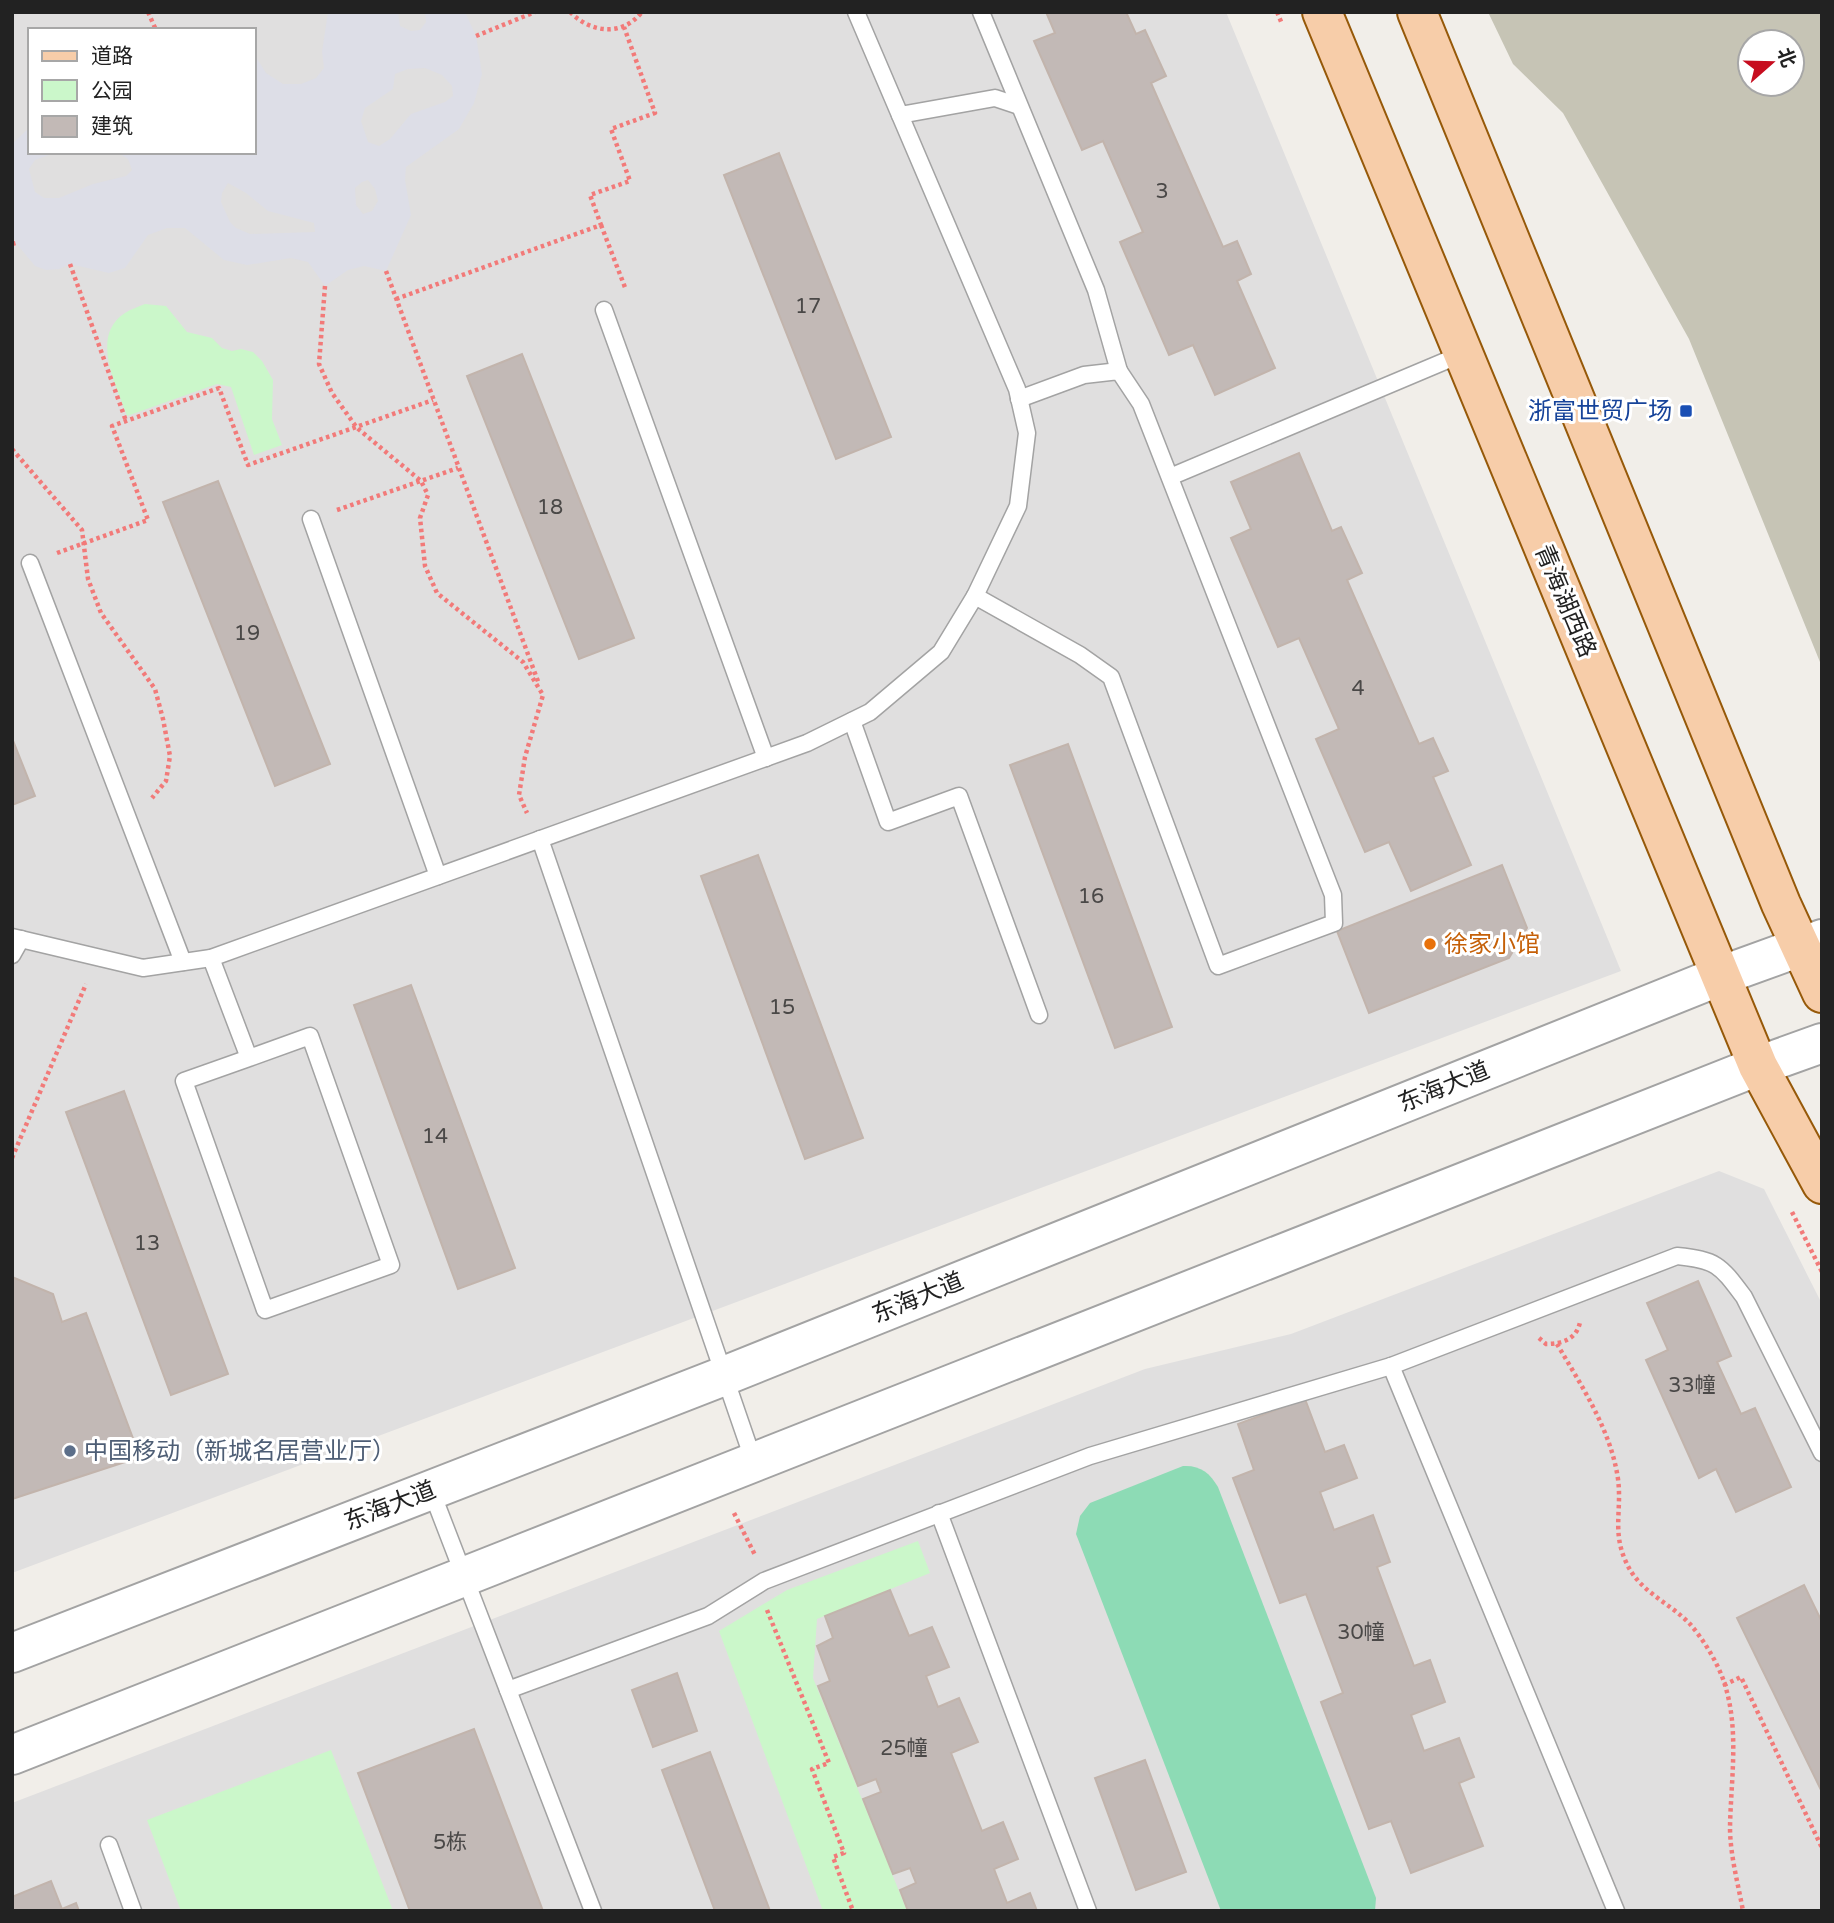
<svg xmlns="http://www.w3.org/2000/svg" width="1834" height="1923" viewBox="0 0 1834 1923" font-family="'Varela Round','Noto Sans SC',sans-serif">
	<rect width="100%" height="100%" fill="#f1eee9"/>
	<g fill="#e0dfdf" fill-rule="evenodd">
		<path d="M12,12h1214l395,959 -1609,602zM30,30h224v122h-224z"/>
		<path d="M1719,1171l45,18 58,115v607h-1810v-108l1133,-434 146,-35z"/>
	</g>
	<path fill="#c6c4b5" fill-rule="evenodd" d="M1488,12h334v655l-133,-328 -126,-226 -50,-49zM1750,42h42v42h-42z"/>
	<g fill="#cbf7ca">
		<path d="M145,304l21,2 21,26 25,6 10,10 10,3 9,-2 12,3 9,9 11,19 -1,39 10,26 -28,10 -23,-68 -14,-3 -90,32c-10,-30 -38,-80 -2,-103 6,-4 13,-6 20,-9z"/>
		<path d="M918,1541l12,32 -113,46 -4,59 94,233h-84l-104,-280 68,-41z"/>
		<path d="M331,1750l62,161h-212l-34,-91z"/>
	</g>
	<path fill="#8ddbb5" d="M1183,1466c17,-1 27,7 35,21l158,411 -1,13h-154l-145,-377 4,-18 10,-13z"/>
	<path fill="#dddee7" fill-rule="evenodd" d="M328,12h70l2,14 11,5 9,-1 6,-8 -1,-10h40l11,24 6,38 -8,29 -15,26 -53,38 -1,13 6,35 -25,56 -22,-5 -16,4 -23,16 -17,-24 -17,-4 -44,7 -23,-5 -39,-32h-18l-19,7 -23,33 -16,5 -39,-9 -11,5 -13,1 -11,-4 -19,-23 -4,-10v-89l18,-17v25h27l-22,8 -6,9 6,23 9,6h15l34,-14 33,-8 6,-6 -4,-11 -11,-7h137v-98l12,19 17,11h18l15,-6 8,-10 -2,-16zM425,68l17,7 10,11 1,10 -8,6 -34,12 -21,25 -11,7 -11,-4 -7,-21 4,-13 28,-19 2,-15 13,-5zM368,180l7,9 3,12 -6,10 -9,3 -7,-9 -1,-17 7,-6zM228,183l18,10 22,18 46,12 1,9 -65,2 -14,-6 -6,-6 -9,-20 1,-9z"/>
	<g fill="#c2b9b6" stroke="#c2b4ac" stroke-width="2">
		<path d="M1046,12h80l10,22 9,-4 21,46 -15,7 72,164 14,-6 14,33 -14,7 38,87 -60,27 -22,-50 -24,10 -49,-113 23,-10 -40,-91 -21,9 -48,-109 21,-8z"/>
		<path d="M779,153l112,284 -55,22 -112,-284z"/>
		<path d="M522,354l112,284 -55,21 -112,-283z"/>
		<path d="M1299,453l33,78 9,-4 21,46 -15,7 72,164 14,-6 15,33 -15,6 38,88 -60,26 -22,-49 -24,10 -49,-113 23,-10 -40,-91 -21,9 -47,-109 20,-9 -20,-47z"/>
		<path d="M218,481l112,283 -55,22 -112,-284z"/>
		<path d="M12,738l23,58 -23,9z"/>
		<path d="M1068,744l104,283 -57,21 -105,-283z"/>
		<path d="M758,855l105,283 -58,21 -104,-283z"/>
		<path d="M1502,865l25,63 -18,30 -140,55 -32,-82z"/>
		<path d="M411,985l104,283 -57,21 -104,-284z"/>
		<path d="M124,1091l104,283 -57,21 -105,-283z"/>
		<path d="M12,1277l41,17 9,28 24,-9 54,144 -128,42z"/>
		<path d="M1698,1281l33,75 -14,6 24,52 14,-6 36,79 -55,25 -20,-43 -17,9 -53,-118 22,-10 -21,-47z"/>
		<path d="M1305,1399l20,53 19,-7 13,33 -37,14 14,38 39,-15 17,47 -13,5 37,99 16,-6 15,42 -34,13 13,36 35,-13 15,39 -15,6 24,63 -72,27 -20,-52 -22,8 -48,-127 22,-9 -37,-99 -26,9 -47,-125 21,-8 -16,-46z"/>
		<path d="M1804,1585l18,37v170l-85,-174z"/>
		<path d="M890,1590l19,46 23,-9 17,40 -23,9 12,31 21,-9 19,44 -27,11 31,78 21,-9 15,37 -24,10 13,34 23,-10 7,18h-129l-8,-21 16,-7 -6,-15 -17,6 -30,-75 18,-7 -5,-13 -18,7 -40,-100 12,-5 -13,-35 16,-8 -8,-22z"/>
		<path d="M677,1673l20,58 -44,16 -21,-57z"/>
		<path d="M474,1729l69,182h-133l-52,-138z"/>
		<path d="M710,1752l60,159h-55l-53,-141z"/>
		<path d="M1145,1760l41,112 -50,18 -41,-112z"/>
		<path d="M51,1881l11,28 14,-6 3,8h-67v-14z"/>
	</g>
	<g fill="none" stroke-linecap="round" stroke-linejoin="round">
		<g stroke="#a3a3a3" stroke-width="19">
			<g id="service">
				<path d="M981,12l115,278 23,81"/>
				<path d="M900,115l95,-17 24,8"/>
				<path d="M604,310l162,448"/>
				<path d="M1170,477l292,-123"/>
				<path d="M311,519l127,357"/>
				<path d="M30,563l153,399"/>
				<path d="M975,596l105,59 31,22 107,289 116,-43 -1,-28 -192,-491 -22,-33 -35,4 -65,24"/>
				<path d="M852,721l36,101 71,-26 80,219"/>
				<path d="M540,839l214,623"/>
				<path d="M12,937l131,31 68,-10 596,-215 63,-31 71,-60 34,-56 43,-90 9,-73 -10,-44 -161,-377"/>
				<path d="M12,955l9,-16"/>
				<path d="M211,958l38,100 61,-22 81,229 -126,45 -81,-229 65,-23"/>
				<path d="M1391,1366l225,545"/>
				<path d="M431,1490l162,421"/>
				<path d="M939,1513l149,398"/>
				<path d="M508,1690l200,-74 56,-35 326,-125 301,-90 286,-110c40,4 43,9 67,41l78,156"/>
				<path d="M109,1845l24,66"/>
			</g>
		</g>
		<g stroke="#a3a3a3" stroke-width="42">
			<g id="tertiary">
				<path d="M12,1653l712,-277 996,-400 102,-37"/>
				<path d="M12,1755l1746,-689 64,-23"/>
			</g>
		</g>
		<g stroke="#965909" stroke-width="42">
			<g id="primary">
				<path d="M1322,12l436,1054 64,118"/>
				<path d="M1417,12l364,892 41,89"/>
			</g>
		</g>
		<g stroke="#f27a79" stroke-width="4.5" stroke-dasharray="3.5 3.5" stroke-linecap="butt">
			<path d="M148,12l8,18"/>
			<path d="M570,12c21,21 52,25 72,0"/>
			<path d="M1277,12l5,12"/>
			<path d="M476,36l59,-24"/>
			<path d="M601,225l25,65"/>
			<path d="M12,244l4,-1"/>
			<path d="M70,264l56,157"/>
			<path d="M386,271l153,413"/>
			<path d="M325,286l-6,78 13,29 25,35 64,53 7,14 -8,23 5,48 12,27 86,69 20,33 -18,62 -6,38 8,18"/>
			<path d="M396,299l205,-74 -11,-30 40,-14 -19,-52 44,-16 -31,-86"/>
			<path d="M12,449l70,81 6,49 13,34 54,76 8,30 7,37 -4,25 -14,17"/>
			<path d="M337,510l121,-42"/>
			<path d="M57,553l91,-33 -36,-94 107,-38 29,77 185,-65"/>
			<path d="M12,1158l74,-174"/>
			<path d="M1792,1212l30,60"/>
			<path d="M1539,1338l7,6c16,0 31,-5 34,-22"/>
			<path d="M1557,1344c24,41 54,86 61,135 4,31 -6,53 8,83 13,30 43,40 64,62 13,15 26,36 33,55 17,48 8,98 7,148 0,28 8,56 13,84"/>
			<path d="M734,1513l21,42"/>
			<path d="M767,1610l62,153 -17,6 32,84 -11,4 20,54"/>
			<path d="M1724,1685l17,-8 81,171"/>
		</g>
		<use href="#service" stroke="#fff" stroke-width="16"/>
		<use href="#tertiary" stroke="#fff" stroke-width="38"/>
		<use href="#primary" stroke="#f7cda9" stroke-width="38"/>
	</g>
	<rect fill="#1a4fb4" stroke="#fff" stroke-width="2.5" x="1679" y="404" width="14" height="14" rx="3.5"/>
	<circle fill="#e8710a" stroke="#fff" stroke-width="2.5" cx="1430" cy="944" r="7"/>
	<circle fill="#5c6f8a" stroke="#fff" stroke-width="2.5" cx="70" cy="1451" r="7"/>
	<g text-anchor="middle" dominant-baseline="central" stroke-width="6" stroke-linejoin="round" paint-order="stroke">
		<g font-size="21" fill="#4a4847">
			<text x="1162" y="191">3</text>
			<text x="808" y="306">17</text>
			<text x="550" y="507">18</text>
			<text x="247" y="633">19</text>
			<text x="1358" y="688">4</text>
			<text x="1091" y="896">16</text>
			<text x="782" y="1007">15</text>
			<text x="435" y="1136">14</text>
			<text x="147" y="1243">13</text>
			<text x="1692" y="1385">33幢</text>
			<text x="1361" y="1632">30幢</text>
			<text x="904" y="1748">25幢</text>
			<text x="450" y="1842">5栋</text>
		</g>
		<g font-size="24" fill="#164399" stroke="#fff" text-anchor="end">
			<text x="1672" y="411">浙富世贸广场</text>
		</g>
		<g font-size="24" fill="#222" stroke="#fff">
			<text transform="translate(1565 601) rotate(67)">青海湖西路</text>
			<text transform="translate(1444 1087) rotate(-22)">东海大道</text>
			<text transform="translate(918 1298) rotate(-22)">东海大道</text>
			<text transform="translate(390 1506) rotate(-21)">东海大道</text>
		</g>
		<g font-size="24" fill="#c56008" stroke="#fff" text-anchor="start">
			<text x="1444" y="944">徐家小馆</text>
		</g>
		<g font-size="24" fill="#4e5e75" stroke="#fff" text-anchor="start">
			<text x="84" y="1451">中国移动（新城名居营业厅）</text>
		</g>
	</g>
	<rect width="1834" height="1923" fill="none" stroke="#222222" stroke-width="28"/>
	<rect x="28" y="28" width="228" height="126" fill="#ffffff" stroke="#a7a7a7" stroke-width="2"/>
	<rect x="42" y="51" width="35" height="10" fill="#f7cda9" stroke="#a7a7a7" stroke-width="2"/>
	<text x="91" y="63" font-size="21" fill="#222222">道路</text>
	<rect x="42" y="80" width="35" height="21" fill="#cbf7ca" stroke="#a7a7a7" stroke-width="2"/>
	<text x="91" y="98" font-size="21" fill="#222222">公园</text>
	<rect x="42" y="116" width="35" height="21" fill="#c2b9b6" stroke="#a7a7a7" stroke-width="2"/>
	<text x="91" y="133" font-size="21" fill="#222222">建筑</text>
	<g transform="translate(1771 63) rotate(70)"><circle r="33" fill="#ffffff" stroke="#a7a7a7" stroke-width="2"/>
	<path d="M0-5L12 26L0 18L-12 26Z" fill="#c70d1f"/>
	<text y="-10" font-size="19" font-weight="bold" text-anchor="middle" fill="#222222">北</text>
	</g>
</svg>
